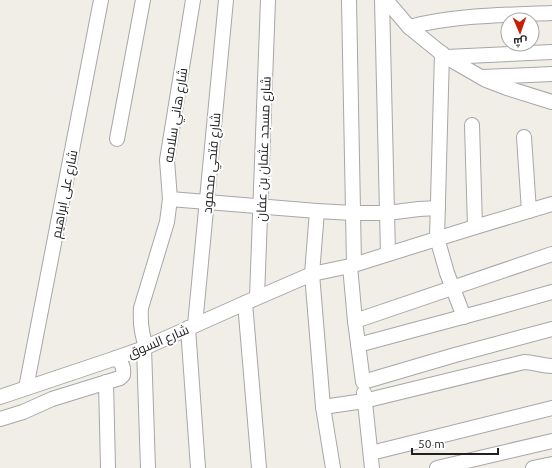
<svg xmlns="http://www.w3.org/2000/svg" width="552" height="468" viewBox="0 0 552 468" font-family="Ubuntu,Cairo,sans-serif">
	<rect width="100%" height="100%" fill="#f0eee7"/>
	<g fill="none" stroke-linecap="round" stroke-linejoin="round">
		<g stroke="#a7a7a7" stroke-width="16">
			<g id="minor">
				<path d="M349,0l5,264"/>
				<path d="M382,0l6,254"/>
				<path d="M386,0l23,27 37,30 40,23 21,8 45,14"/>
				<path d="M409,27c47,-12 95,-12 143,-14"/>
				<path d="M442,53l-5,185 10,35 17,44"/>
				<path d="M446,57l106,-5"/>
				<path d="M482,77l70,-3"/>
				<path d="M472,125l3,102"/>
				<path d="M524,137l5,74"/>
				<path d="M117,139l26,-139"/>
				<path d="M170,199l147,12 36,2h34l32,-4 19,-1"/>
				<path d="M317,211l-5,63 11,133 10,61"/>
				<path d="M350,266l5,55 8,61 92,-27 97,-26"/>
				<path d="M257,297l11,-297"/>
				<path d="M245,303l14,165"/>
				<path d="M355,321l197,-67"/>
				<path d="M195,325l31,-325"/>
				<path d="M188,328l10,140"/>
				<path d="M358,345l134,-36 60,-17"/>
				<path d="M146,346c-5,-13 -6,-24 -5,-38l26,-86 3,-23 -3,-39 26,-160"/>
				<path d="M144,348l4,120"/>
				<path d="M106,382l2,86"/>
				<path d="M26,388l75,-388"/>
				<path d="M364,393l8,75"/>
				<path d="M0,397l116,-39 28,-10 101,-45 67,-29 38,-8 125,-39 77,-23"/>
				<path d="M323,407l41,-6 160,-39c9,0 18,4 28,4"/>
				<path d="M0,419l23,-7 29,-13 68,-21 3,-3c1,-9 -1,-11 -7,-17"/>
				<path d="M371,453l181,-45"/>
				<path d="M437,468l115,-27"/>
				<path d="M533,468l19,-4"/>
			</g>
		</g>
		<use href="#minor" stroke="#fff" stroke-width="14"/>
	</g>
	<g text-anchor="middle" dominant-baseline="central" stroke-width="4" stroke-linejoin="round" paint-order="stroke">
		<g font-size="13" fill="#202020" stroke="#fff">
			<text transform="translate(175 115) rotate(-81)">شارع هاني سلامه</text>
			<text transform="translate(263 149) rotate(-88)">شارع مسجد عثمان بن عفان</text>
			<text transform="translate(211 163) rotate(-85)">شارع فتحي محمود</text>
			<text transform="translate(64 194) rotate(-79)">شارع على ابراهيم</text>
			<text transform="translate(158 341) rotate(-23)">شارع السوق</text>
		</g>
	</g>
	<g transform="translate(520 32) rotate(178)"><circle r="19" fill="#ffffff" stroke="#a6a6a6"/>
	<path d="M0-3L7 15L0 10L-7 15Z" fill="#ca1d06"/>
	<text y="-6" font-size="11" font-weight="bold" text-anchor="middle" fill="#202020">ش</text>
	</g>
	<path d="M412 448v6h86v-6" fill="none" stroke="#202020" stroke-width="2"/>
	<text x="418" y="448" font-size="12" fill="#202020" stroke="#ffffff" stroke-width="3" paint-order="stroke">50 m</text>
</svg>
